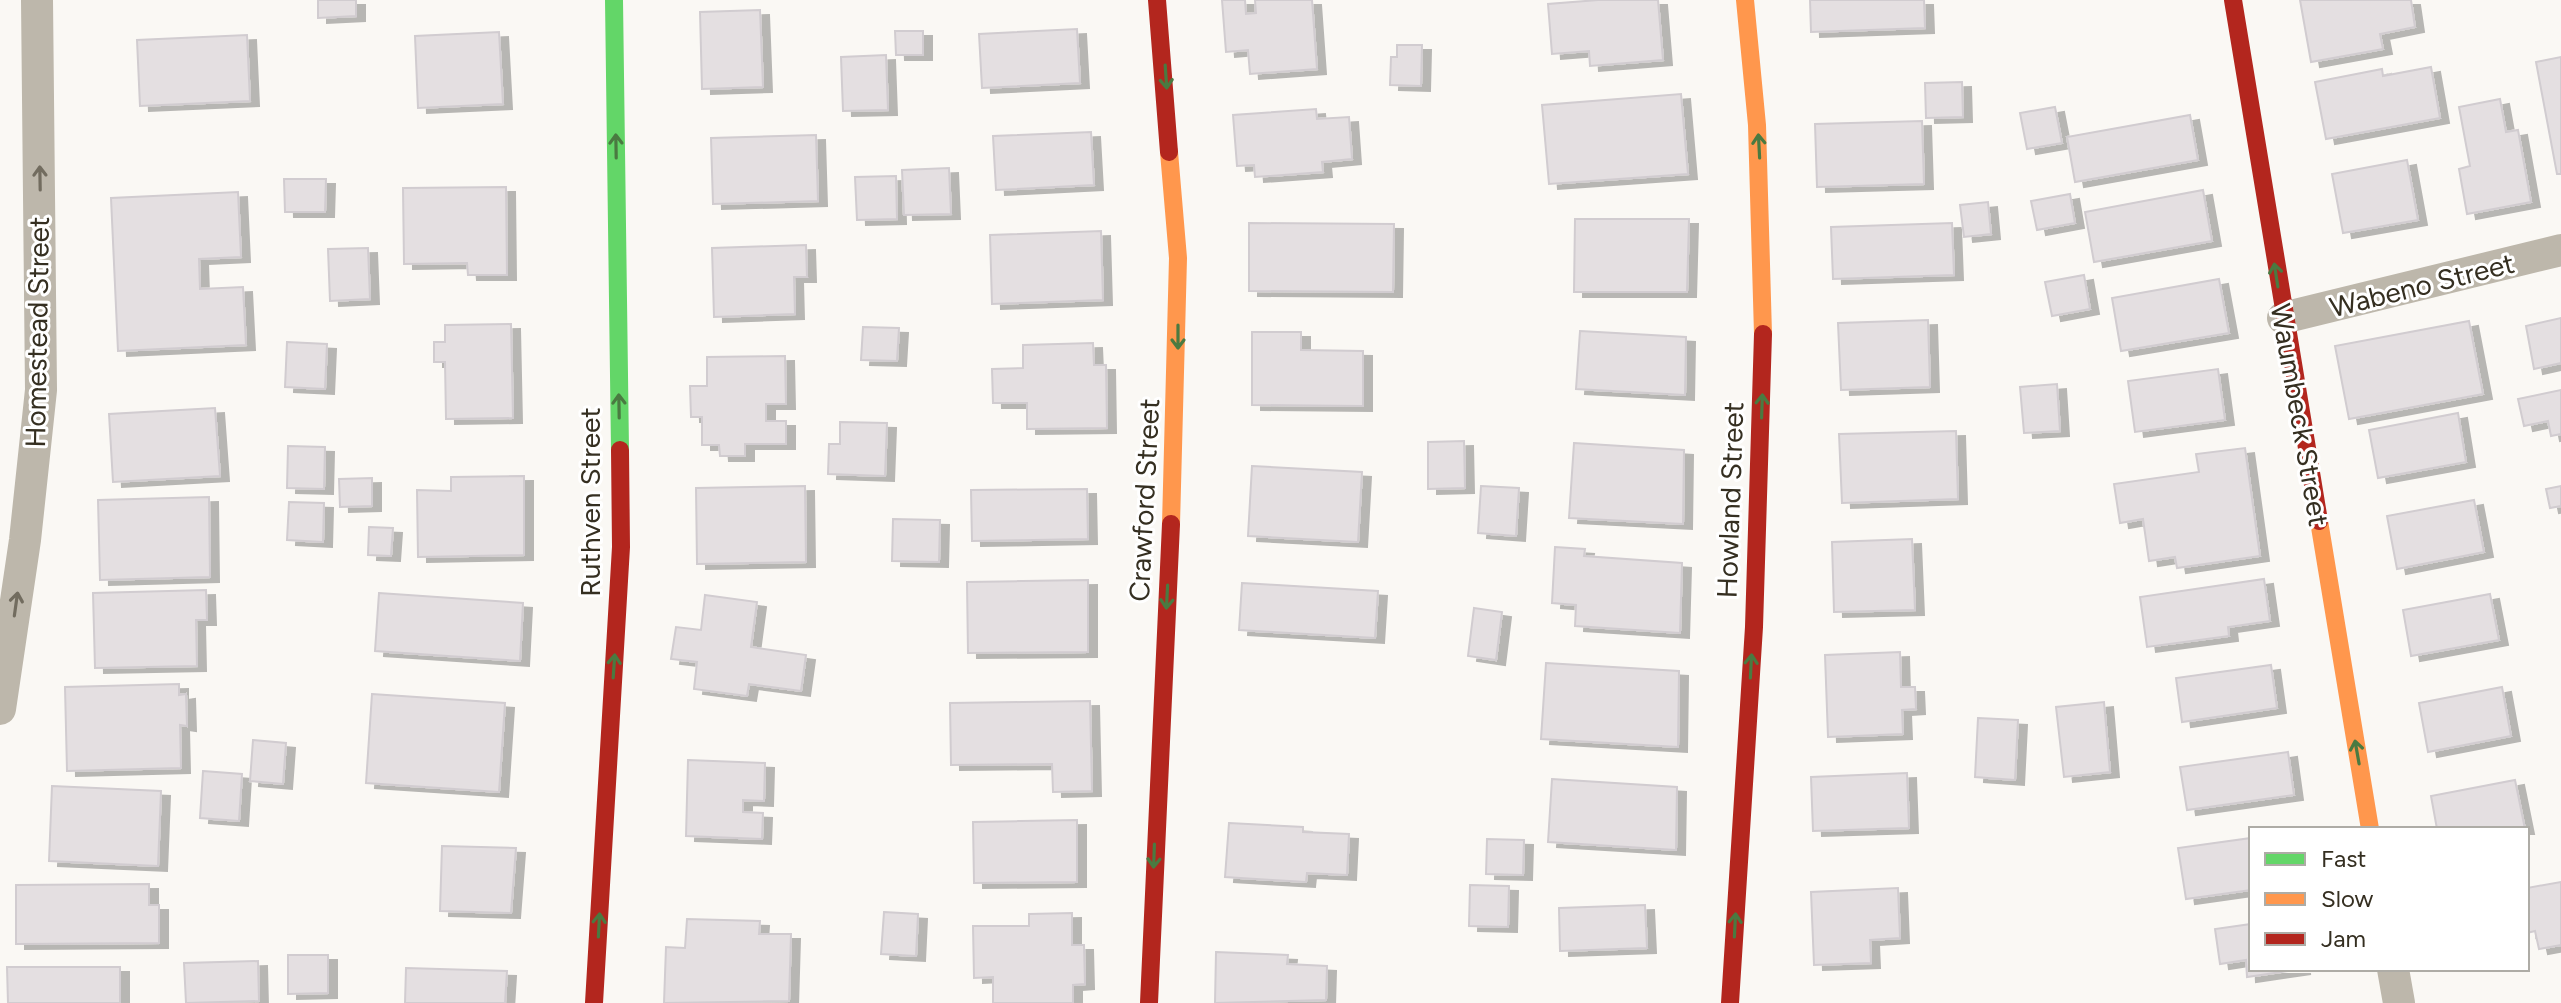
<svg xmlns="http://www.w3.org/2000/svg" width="2561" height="1003" viewBox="0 0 2561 1003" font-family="Figtree,sans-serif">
	<defs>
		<filter id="shadow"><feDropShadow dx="9" dy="5" stdDeviation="0" flood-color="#0004"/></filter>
	</defs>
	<rect width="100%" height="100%" fill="#faf8f4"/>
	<g fill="#e4dfe1" stroke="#d1ccd0" stroke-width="2" filter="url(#shadow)">
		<path d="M318,0h38v16l-38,2z"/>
		<path d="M1222,0h23l1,14 10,-1 -1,-13h57l5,69 -67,5 -2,-24 -22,2z"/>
		<path d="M1598,0h60l5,60 -73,6 -1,-15 -37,3 -4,-50z"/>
		<path d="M1810,0h114l1,28 -114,4z"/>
		<path d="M2300,0h111l4,27 -35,7 3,15 -72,13z"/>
		<path d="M760,10l3,77 -61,2 -2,-77z"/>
		<path d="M1077,29l3,54 -98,5 -3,-54z"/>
		<path d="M895,31h28v24h-27z"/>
		<path d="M499,32l4,72 -85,4 -3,-72z"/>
		<path d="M247,35l3,66 -110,5 -3,-66z"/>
		<path d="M1397,45h25l-1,41 -31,-1 1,-28h6z"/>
		<path d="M886,55l2,55 -45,1 -2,-54z"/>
		<path d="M2561,57v117h-4l-21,-112z"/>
		<path d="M2431,67l9,51 -114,21 -11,-57 67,-13 1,7z"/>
		<path d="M1962,82l1,35 -37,1 -1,-35z"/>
		<path d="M1681,94l7,80 -139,10 -7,-79z"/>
		<path d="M2500,99l6,33 12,-2 13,72 -64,12 -8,-45 11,-3 -11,-59z"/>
		<path d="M2055,107l7,36 -35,6 -7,-36z"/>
		<path d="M1316,109l1,10 32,-2 3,42 -30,3 1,10 -68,5 -1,-12 -17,1 -4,-51z"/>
		<path d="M2190,115l8,45 -123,22 -8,-45z"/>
		<path d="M1922,121l2,63 -107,3 -2,-63z"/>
		<path d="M1091,132l3,53 -98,5 -3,-54z"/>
		<path d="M816,135l2,66 -105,3 -2,-66z"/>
		<path d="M2407,160l11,60 -75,13 -11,-59z"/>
		<path d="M949,168l2,46 -47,1 -2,-45z"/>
		<path d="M896,176l1,43 -40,1 -2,-43z"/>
		<path d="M284,179h42l-1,33h-40z"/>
		<path d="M506,187l1,88h-39l-1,-12 -63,1 -1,-76z"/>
		<path d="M2203,190l9,51 -118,21 -9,-50z"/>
		<path d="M238,192l3,65 -42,2 1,30 43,-2 3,58 -128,6 -7,-153z"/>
		<path d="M2070,194l5,29 -38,7 -6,-29z"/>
		<path d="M1988,202l3,32 -27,3 -4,-32z"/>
		<path d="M1575,219h114l-2,73h-113z"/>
		<path d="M1249,223l145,1 -1,68 -144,-1z"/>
		<path d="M1952,223l2,52 -121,4 -2,-52z"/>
		<path d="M1101,231l2,69 -111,4 -2,-69z"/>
		<path d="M806,245l1,32h-13l1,37 -81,3 -2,-69z"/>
		<path d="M368,248l2,51 -40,2 -2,-52z"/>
		<path d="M2084,275l6,34 -38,7 -7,-34z"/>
		<path d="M2219,279l10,54 -108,18 -9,-53z"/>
		<path d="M2561,318v45l-27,6 -8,-43z"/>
		<path d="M1928,320l2,67 -89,3 -3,-67z"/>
		<path d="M2469,321l14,73 -134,25 -14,-73z"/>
		<path d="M511,324l2,94 -67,1 -1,-57h-11v-20h11v-17z"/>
		<path d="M863,327l36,1 -2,33 -36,-1z"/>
		<path d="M1580,331l106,6 -1,58 -109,-6z"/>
		<path d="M1252,332h49v18l62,1v55l-111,-1z"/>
		<path d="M287,342l40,2 -2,45 -40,-2z"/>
		<path d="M1093,343l1,22h12l1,63 -80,1v-26h-34l-1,-34 31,-1v-23z"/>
		<path d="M785,356l1,48h-20v17h20v23h-41v12h-25l-1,-11h-17v-28h-11l-1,-31h17v-29z"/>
		<path d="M2218,369l7,51 -90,12 -7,-51z"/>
		<path d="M2057,384l3,47 -36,2 -4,-46z"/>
		<path d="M2561,390v44l-10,2 -3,-15 -24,5 -6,-27z"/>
		<path d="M215,408l5,68 -107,6 -4,-68z"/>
		<path d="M2458,413l8,49 -88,16 -9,-48z"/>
		<path d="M840,422l47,1 -2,53 -57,-2 1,-30h11z"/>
		<path d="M1956,431l2,68 -116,4 -3,-69z"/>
		<path d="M1464,441l1,47 -37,1v-47z"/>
		<path d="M1574,443l110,7 -1,74 -114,-6z"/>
		<path d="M288,446l37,1 -1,42 -37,-1z"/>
		<path d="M2245,448l15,108 -83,12 -2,-11 -26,4 -6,-42 -23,4 -6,-39 85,-12 -3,-18z"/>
		<path d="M1252,466l110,6 -4,70 -110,-6z"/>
		<path d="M524,476v79l-106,2 -1,-67 34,1v-14z"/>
		<path d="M372,478v28l-32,1 -1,-28z"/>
		<path d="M805,486l1,76 -109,2 -1,-76z"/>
		<path d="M1481,486l38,2 -3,48 -38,-3z"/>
		<path d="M2561,486v20l-11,2 -4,-19z"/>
		<path d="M1087,489l1,50 -116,2 -1,-51z"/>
		<path d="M209,497l1,80 -110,3 -2,-80z"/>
		<path d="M2474,500l10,52 -87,17 -10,-53z"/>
		<path d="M289,502l35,1 -1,39 -36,-2z"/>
		<path d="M893,519l47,1 -1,42 -47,-1z"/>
		<path d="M369,527l24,1 -2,28 -23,-1z"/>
		<path d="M1912,539l3,71 -81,2 -2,-70z"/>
		<path d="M1555,547l30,2 -1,7 98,7 -2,70 -105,-7 1,-21 -24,-2z"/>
		<path d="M2264,579l6,42 -42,6 1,9 -82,11 -7,-50z"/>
		<path d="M1088,580v72l-120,1 -1,-71z"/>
		<path d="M1242,583l136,8 -3,47 -136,-8z"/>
		<path d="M206,590l1,30h-11l1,46 -102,2 -2,-75z"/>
		<path d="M379,593l144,10 -3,58 -145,-10z"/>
		<path d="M2490,594l9,46 -88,16 -8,-46z"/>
		<path d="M705,595l52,7 -6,45 55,8 -5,36 -52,-7 -2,12 -53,-7 3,-27 -26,-3 5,-32 25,3z"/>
		<path d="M1474,608l28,4 -6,48 -28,-4z"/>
		<path d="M1900,652l1,35h14l1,22 -14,1 1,24 -75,3 -3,-82z"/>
		<path d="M1546,663l133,8 -1,76 -137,-8z"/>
		<path d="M2271,665l6,43 -95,14 -6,-44z"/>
		<path d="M179,684v11l7,-1 1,32 -7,-1 1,43 -114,3 -2,-84z"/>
		<path d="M2502,687l9,49 -83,16 -9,-49z"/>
		<path d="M372,694l133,9 -6,89 -133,-9z"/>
		<path d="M1090,701l2,90 -39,1 -1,-28 -101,1 -1,-62z"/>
		<path d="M2104,702l6,70 -46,5 -8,-70z"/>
		<path d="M1978,718l40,2 -3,60 -40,-3z"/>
		<path d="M253,740l33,3 -3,41 -33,-3z"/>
		<path d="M2288,752l6,43 -107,15 -7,-43z"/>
		<path d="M688,760l77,3 -1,38 -21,-1v12l20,1 -1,26 -76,-3z"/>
		<path d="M203,771l39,3 -3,47 -39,-3z"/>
		<path d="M1907,773l2,55 -96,3 -2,-54z"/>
		<path d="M1552,779l125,8 -1,63 -128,-8z"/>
		<path d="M2515,780l10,49h-88l-6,-33z"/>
		<path d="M52,786l109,5 -3,75 -109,-5z"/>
		<path d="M1077,820v62l-103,1 -1,-61z"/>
		<path d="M1229,823l74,4v5l46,2 -2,41 -40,-2 -1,9 -81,-5z"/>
		<path d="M2251,838v52l-65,9 -8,-51z"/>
		<path d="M1487,839l37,1 -1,35 -37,-1z"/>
		<path d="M442,846l74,2 -5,65 -71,-2z"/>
		<path d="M2561,882v63l-22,4 -4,-18 -8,2v-45z"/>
		<path d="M149,884v21h10v38l-143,1v-59z"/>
		<path d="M1470,885l39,1 -1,41 -39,-1z"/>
		<path d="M1898,888l2,50 -30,2 1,23 -57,2 -3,-73z"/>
		<path d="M1645,905l2,43 -87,3 -1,-43z"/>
		<path d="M884,912l34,2 -2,42 -35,-2z"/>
		<path d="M1072,913v32h12l1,39 -12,1v18h-80v-26l-19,1 -1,-52h56v-12z"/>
		<path d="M687,919l73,2 -1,13h32l-2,67 -125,2 2,-56 19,1z"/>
		<path d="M2251,924v45h51l-55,8 -1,-17 -26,4 -5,-35z"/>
		<path d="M1216,952l72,3 -1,9 40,2 -1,34 -111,3z"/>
		<path d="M288,955h40v38l-40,1z"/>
		<path d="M258,961l1,40 -73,2 -2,-40z"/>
		<path d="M7,967h113v36h-112z"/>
		<path d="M406,968l101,3 -2,32h-100z"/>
	</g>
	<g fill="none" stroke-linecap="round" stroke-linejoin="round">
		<g stroke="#bdb7ab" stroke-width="32">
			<path d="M2283,318l278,-68"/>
			<path d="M0,709l25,-169 16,-150 -4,-390"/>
			<path d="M2393,969l6,34"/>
		</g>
		<path stroke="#63d668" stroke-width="18" d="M614,0l6,450"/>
		<g stroke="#ff974d" stroke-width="18">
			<path d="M1745,0l12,125 6,209"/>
			<path d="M1169,152l9,106 -7,266"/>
			<path d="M2319,521l51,308"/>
		</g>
		<g stroke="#b3261e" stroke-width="18">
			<path d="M1157,0l12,152"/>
			<path d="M2233,0l86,521"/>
			<path d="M594,1003l27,-456 -1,-97"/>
			<path d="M1149,1003l22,-479"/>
			<path d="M1730,1003l24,-376 9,-293"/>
		</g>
	</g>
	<defs><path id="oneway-shaft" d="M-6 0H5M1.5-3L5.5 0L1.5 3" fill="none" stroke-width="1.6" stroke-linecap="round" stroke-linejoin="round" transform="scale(2)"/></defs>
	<g stroke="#4a7a41">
		<use href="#oneway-shaft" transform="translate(1166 77) rotate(86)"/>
		<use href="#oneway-shaft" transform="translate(616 146) rotate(-91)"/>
		<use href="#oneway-shaft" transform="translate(1759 146) rotate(-93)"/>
		<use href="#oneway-shaft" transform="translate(2276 275) rotate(-99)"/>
		<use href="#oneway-shaft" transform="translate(1178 337) rotate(90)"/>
		<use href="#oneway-shaft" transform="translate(619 406) rotate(-91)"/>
		<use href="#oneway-shaft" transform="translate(1762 406) rotate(-88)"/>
		<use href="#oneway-shaft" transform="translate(1167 597) rotate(93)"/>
		<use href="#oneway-shaft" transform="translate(614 666) rotate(-86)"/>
		<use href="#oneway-shaft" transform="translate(1751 666) rotate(-87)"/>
		<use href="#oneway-shaft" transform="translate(2357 752) rotate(-100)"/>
		<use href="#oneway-shaft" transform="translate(1154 856) rotate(92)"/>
		<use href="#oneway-shaft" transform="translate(599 925) rotate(-87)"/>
		<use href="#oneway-shaft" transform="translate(1735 925) rotate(-87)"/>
	</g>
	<g stroke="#726c5f">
		<use href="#oneway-shaft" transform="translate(40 178) rotate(-91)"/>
		<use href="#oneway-shaft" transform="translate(16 604) rotate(-82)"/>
	</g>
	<g text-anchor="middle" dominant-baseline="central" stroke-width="6" stroke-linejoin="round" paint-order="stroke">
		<g font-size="28" fill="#352f21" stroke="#fff">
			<text transform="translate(2422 285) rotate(-14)">Wabeno Street</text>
			<text transform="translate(37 332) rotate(-89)">Homestead Street</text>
			<text transform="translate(2300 415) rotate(80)">Waumbeck Street</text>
			<text transform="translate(1144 500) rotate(-87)">Crawford Street</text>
			<text transform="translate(1730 500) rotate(-88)">Howland Street</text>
			<text transform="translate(590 502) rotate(-90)">Ruthven Street</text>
		</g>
	</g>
	<rect x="2249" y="827" width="280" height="144" fill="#ffffff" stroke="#aeaca6" stroke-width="2"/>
	<rect x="2265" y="853" width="40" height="12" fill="#63d668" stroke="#aeaca6" stroke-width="2"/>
	<text x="2321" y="867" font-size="24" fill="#352f21">Fast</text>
	<rect x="2265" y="893" width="40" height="12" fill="#ff974d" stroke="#aeaca6" stroke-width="2"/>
	<text x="2321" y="907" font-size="24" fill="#352f21">Slow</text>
	<rect x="2265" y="933" width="40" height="12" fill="#b3261e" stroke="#aeaca6" stroke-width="2"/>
	<text x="2321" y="947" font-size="24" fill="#352f21">Jam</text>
</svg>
